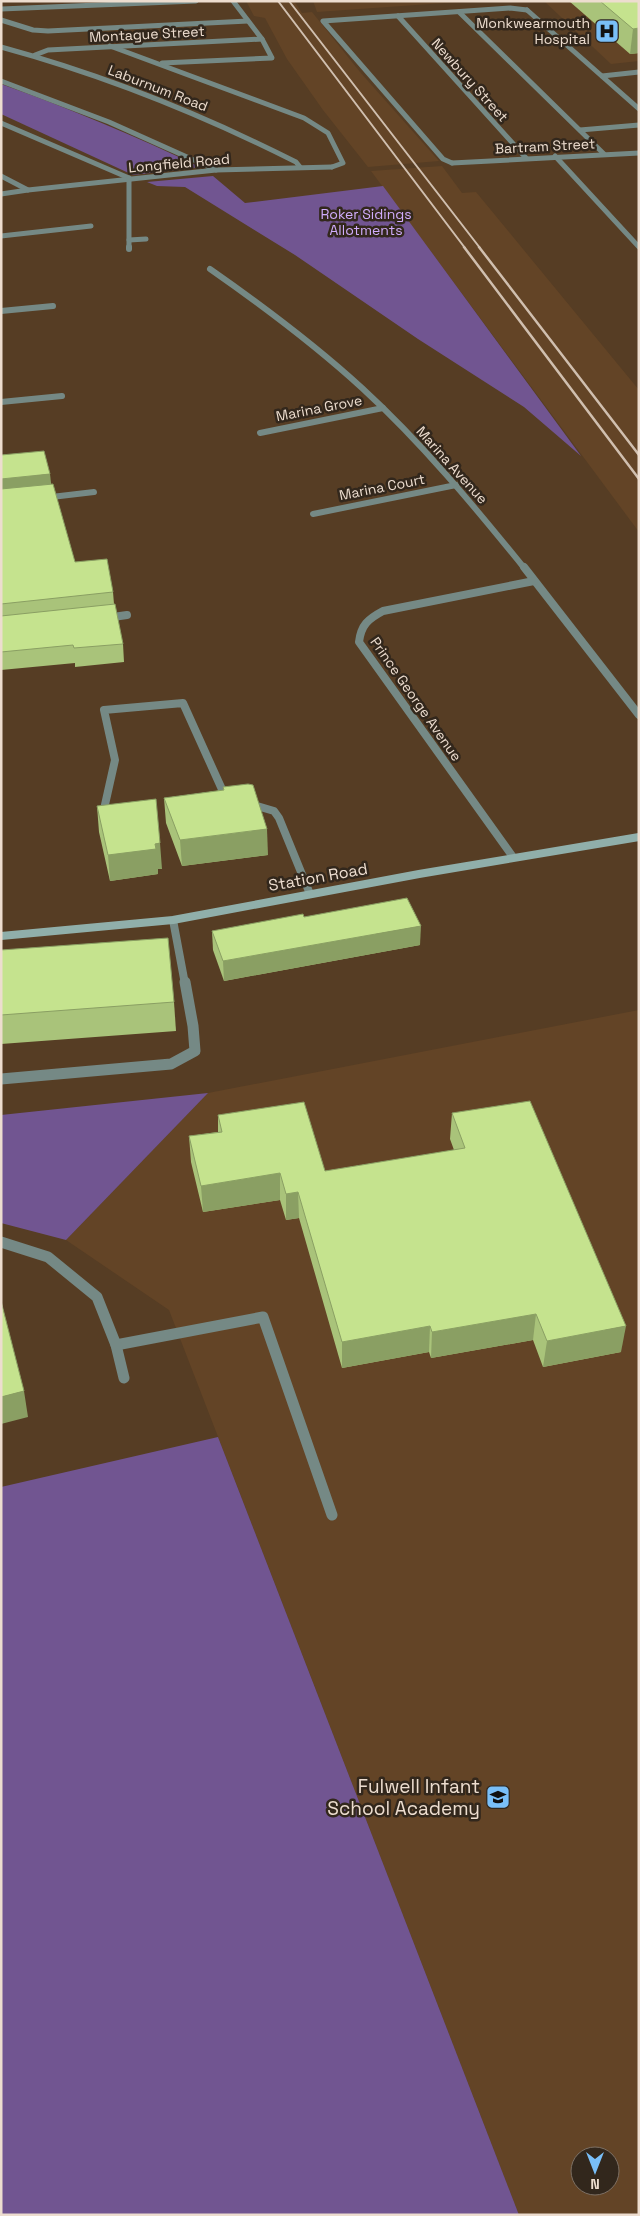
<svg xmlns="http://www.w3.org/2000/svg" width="640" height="2216" viewBox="0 0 640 2216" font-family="'Space Grotesk',sans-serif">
	<rect width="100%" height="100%" fill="#563d24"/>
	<g fill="#634426" fill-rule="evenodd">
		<path d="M246,1h48l8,12 10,-1 48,60 79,89 -71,6 -45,-57 -36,-51 -22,-41 -11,-2z"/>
		<path d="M313,1h160l-156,11z"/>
		<path d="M544,1h95v60l-28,3z"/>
		<path d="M442,166l20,27 14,-1 163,198v142l-268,-361z"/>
		<path d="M639,1010v1205h-120l-350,-905 -103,-70 142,-147zM580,2156h30v30h-30z"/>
	</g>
	<g fill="#715591">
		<path d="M1,84c68,24 134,52 199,83l-67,8 -132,-61z"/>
		<path d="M213,176l32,27 138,-17 198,270 -57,-49 -106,-68 -123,-84 -110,-68 -28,-1 -10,-4z"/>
		<path d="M208,1093l-142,147 -65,-17v-108z"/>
		<path d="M218,1437l301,778h-518v-728z"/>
	</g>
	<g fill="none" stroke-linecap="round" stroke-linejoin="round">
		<g stroke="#758985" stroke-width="5">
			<path d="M459,12l145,142"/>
			<path d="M1,20l32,10 15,1 200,-10"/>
			<path d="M110,46l194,72 24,15 15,30 -11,4"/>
			<path d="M162,63l110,-5 -10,-19 -29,-38"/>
			<path d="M1,81l108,41 107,48"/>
			<path d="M1,123l128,55"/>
			<path d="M580,130l59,-5"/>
			<path d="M452,163l-9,-4 -120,-138 187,-13 17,2"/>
			<path d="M1,194l27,-4"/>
		</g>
		<g stroke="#758985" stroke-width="8">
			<path d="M247,803l27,8 5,7 31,76"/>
			<path d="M102,818l13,-58 -11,-50 79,-7 42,93 6,2"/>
			<path d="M173,920l12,64"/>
		</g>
		<g stroke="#758985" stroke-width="11">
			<path d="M1,1079l170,-15 24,-13 -2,-25 -8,-44"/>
			<path d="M116,1345l147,-28 69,198"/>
		</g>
		<g stroke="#758985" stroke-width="5">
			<path d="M1,9l195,-8"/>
			<path d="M527,10l112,99"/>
			<path d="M398,16l128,142"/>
			<path d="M1,47c103,28 200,67 295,115l4,5"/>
			<path d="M35,55l13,-5 214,-11"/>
			<path d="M602,76l37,-4"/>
			<path d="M555,156l84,91"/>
			<path d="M452,163l187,-10"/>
			<path d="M1,176l27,14 188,-20 116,-3"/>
			<path d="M129,178v70"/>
			<path d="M1,236l90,-10"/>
			<path d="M129,240l17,-1"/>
		</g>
		<g stroke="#758985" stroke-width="6">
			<path d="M129,247v2"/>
			<path d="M210,269c53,37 105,76 152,119 60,55 112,118 163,181"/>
			<path d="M1,311l52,-5"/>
			<path d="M1,402l61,-6"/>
			<path d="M260,433l123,-25"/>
			<path d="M43,498l51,-6"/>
			<path d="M313,514l143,-29"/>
		</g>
		<g stroke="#758985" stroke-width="8">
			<path d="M524,567l115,148"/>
			<path d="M106,618l21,-3"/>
			<path d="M513,857l-154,-215c2,-17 9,-23 24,-31l151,-30"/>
		</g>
		<path stroke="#758985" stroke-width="11" d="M1,1242l47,15 49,40 19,48 8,33"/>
		<path stroke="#90afaa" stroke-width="8" d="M1,936l172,-16 246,-46 220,-37"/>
		<g stroke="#d0bfaf" stroke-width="2">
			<path d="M278,1l187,247"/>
			<path d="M289,1l191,247"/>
		</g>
		<g stroke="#d0bfaf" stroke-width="2.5">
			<path d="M464,247l175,232"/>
			<path d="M479,247l160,208"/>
		</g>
	</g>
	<g fill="#a9c37a">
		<path d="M569,1h70v52l-9,1z"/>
		<path d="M1,455l50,29 24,78 38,30 1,12 9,40 1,18 -49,5v-4l-74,7z"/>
		<path d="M223,787l45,68 -86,11 -16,-43 -2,-25 59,-8z"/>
		<path d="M97,806l65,63h-4v5l-48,7 -11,-49z"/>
		<path d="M304,917l116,28 -196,36 -11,-31 -1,-19z"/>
		<path d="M1,950l173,52 2,29 -175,13z"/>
		<path d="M452,1113l169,239 -78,15 -10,-27 -102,18 -2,-6 -87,16 -43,-150 -13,2 -6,-20 -77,12 -12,-50 -2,-26 29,-4v-17l107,56 129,-21 -4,-11z"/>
	</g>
	<g fill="#8a9f63">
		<path d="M639,28v25l-9,1 3,-25z"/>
		<path d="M50,474l2,17 -51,6v-18z"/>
		<path d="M267,829l1,26 -86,11 -2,-26z"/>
		<path d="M160,843l2,26h-4v5l-48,7 -2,-26z"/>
		<path d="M421,926l-1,19 -196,36 -1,-20z"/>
		<path d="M280,1173v27l-77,12 -2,-26z"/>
		<path d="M298,1192l1,26 -13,2v-26z"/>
		<path d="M536,1314l-3,26 -102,18 1,-26z"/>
		<path d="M430,1326l-1,26 -87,16v-26z"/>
		<path d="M626,1326l-5,26 -78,15 4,-26z"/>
		<path d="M24,1391l4,26 -27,7v-27z"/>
	</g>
	<g fill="#c5e38e" stroke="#8a9f63">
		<path d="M600,1h39v27l-6,1z"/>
		<path d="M44,451l6,23 -49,5v-24z"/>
		<path d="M53,484l22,78 32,-3 6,33 -112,12v-115z"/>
		<path d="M115,604l8,40 -49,4 -1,-3 -72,7v-36z"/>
		<path d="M248,784l5,1 14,44 -87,11 -16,-42 60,-8 -1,-3z"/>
		<path d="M156,799l4,44 -5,1 1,5 -48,6 -11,-49z"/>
		<path d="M407,898l14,28 -198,35 -11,-30 91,-17 1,3z"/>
		<path d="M168,938l6,64 -173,13v-65z"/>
		<path d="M530,1101l96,225 -79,15 -11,-27 -104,18 -2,-6 -88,16 -44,-150 -12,2 -6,-21 -79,13 -12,-50 33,-4 -4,-17 86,-13 21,69 140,-23 -13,-35z"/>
		<path d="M1,1301l23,90 -23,6z"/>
	</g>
	<defs>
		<g id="hospital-square" transform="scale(1.25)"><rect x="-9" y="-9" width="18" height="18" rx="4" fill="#79bff8" stroke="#32271c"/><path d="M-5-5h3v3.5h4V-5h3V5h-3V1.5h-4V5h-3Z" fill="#111"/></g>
		<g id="school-square" transform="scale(1.25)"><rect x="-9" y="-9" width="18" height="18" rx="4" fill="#79bff8" stroke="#32271c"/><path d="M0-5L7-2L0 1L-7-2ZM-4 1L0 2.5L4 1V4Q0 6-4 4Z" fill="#111"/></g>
	</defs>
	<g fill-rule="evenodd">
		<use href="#hospital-square" x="607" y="31"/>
		<use href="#school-square" x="498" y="1797"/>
	</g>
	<g text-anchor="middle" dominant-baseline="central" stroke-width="5" stroke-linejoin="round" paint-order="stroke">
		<g font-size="14" fill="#edddcf" stroke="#32271c" text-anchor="end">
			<text x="590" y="23">Monkwearmouth<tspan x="590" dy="16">Hospital</tspan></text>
		</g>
		<g font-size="14" fill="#edddcf" stroke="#32271c">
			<text transform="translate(147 34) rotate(-3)">Montague Street</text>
			<text transform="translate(470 80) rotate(48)">Newbury Street</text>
			<text transform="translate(158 88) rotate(21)">Laburnum Road</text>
			<text transform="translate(545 146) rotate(-3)">Bartram Street</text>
			<text transform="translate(179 163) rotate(-5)">Longfield Road</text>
			<text transform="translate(319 408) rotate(-11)">Marina Grove</text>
			<text transform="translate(452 465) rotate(48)">Marina Avenue</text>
			<text transform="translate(382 487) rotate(-11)">Marina Court</text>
			<text transform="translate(416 699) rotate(55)">Prince George Avenue</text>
		</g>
		<g font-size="14" fill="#d0acfc" stroke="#32271c">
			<text x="366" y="214">Roker Sidings<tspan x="366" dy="16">Allotments</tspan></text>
		</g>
		<g font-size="16" fill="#edddcf" stroke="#32271c">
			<text transform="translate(318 877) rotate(-10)">Station Road</text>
		</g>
		<g font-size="19" fill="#edddcf" stroke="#32271c" text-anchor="end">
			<text x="480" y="1786">Fulwell Infant<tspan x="480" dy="22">School Academy</tspan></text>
		</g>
	</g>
	<rect width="640" height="2216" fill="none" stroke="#edddcf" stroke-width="5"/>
	<g transform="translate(595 2171) rotate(180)"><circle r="24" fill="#32271c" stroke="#7d7064"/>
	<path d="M0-4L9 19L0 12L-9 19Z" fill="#79bff8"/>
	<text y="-8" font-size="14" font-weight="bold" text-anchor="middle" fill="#edddcf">N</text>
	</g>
</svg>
